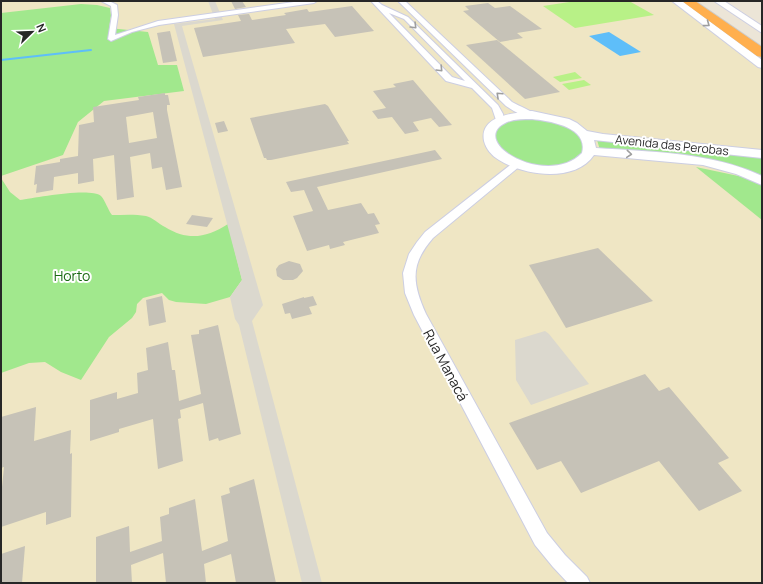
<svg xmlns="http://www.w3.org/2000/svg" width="763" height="584" viewBox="0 0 763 584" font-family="Manrope,sans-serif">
	<rect width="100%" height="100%" fill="#ece5d7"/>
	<path fill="#efe6c4" d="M1,1h685l76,53v529h-761z"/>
	<g fill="#a1e88d">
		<path d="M81,4l16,1 13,3 1,8 -2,12 39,4 10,33h19l7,26 -80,10 -26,21 -15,33 -62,21v-163z"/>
		<path d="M543,118c8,3 18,5 26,9 13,8 24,28 3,35 -17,6 -41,7 -57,-2 -7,-3 -13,-10 -19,-15v-16c15,-12 29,-10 47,-11z"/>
		<path d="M597,140l165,17v21l-15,-7 -147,-21z"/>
		<path d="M696,167l66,14v39z"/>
		<path d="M1,178l9,14 10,8c15,-2 70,-13 81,-4 4,4 7,14 11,19 11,0 23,-1 34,1 6,1 13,8 19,11 23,14 41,11 63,-3l14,56 -12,17 -24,7 -30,-2 -7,-2 -7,-7 -19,5 -6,6 -1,8 -4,6 -23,19 -28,43 -20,-8 -16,-10 -16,1 -28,10z"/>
	</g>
	<g fill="#b8f187">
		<path d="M576,1h53l25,14 -79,13 -32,-22z"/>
		<path d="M575,72l7,6 -22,4 -7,-5z"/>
		<path d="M584,80l7,5 -22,5 -7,-6z"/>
	</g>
	<g fill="#dbd8ce">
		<path d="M208,1h7l8,19 -41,6 81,279 -11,16 70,262h-20l-63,-258 -4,-6 -5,-22 12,-17 -68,-256 41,-5z"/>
		<path d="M545,331l4,3 40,50 -58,21 -15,-25 -1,-40z"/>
	</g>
	<path fill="#5ebef9" d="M609,32l32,20 -21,4 -31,-20z"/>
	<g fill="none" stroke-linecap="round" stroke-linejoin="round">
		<path stroke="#5ebef9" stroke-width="2" d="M1,60l90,-10"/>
	</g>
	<g fill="#c6c2b7" fill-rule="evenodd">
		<path d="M231,1h11l4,6 -11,2z"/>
		<path d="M488,3l7,5 15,-2 32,23 -25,4 6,5 -23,4 -37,-31 6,-1 -4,-4z"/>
		<path d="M352,6l22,25 -39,6 -10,-13 -39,5 9,14 -92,14 -9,-29 47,-7 -3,-6 11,-1 3,6 34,-5 -2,-2 23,-4 2,3z"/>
		<path d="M170,31l7,30 -14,2 -6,-30z"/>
		<path d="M497,40l63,52 -35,7 -59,-54z"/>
		<path d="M413,80l17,20 22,25 -13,2 -8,-9 -18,4 6,9 -14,3 -13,-17 -14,2 -6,-8 14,-3 -13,-17 23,-4 -3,-3z"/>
		<path d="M165,93v2h3l2,10h-3v5l15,77 -16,3 -4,-23 -10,2 -2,-16 -20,4 4,40 -17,3 -3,-45 -21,4 1,22 -16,3v-11l-24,4 -1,13 -17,3 1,-9 -3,1 2,-19 24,-4v-3l18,-3 1,-31 15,-3 -1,-15 46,-7 -1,-3zM153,112l4,26 -28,5 -3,-26z"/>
		<path d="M325,104l3,2 21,35h-2l2,3 -78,16h-4l-1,-2h-2l-14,-40z"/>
		<path d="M224,121l4,10 -10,2 -3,-10z"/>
		<path d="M435,150l7,9 -125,28 11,23 33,-7 7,11 6,-1 6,11 -5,1 4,8 -36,9 2,3 -15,4 -1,-4 -22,6 -14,-35 20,-5 -9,-21 -13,2 -5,-10z"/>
		<path d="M192,215l21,3 -6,9 -21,-3z"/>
		<path d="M598,248l55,53 -87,27 -37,-63z"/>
		<path d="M289,261l11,3 3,7 -6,7 -4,2h-10l-6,-4 -1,-7 3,-4z"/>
		<path d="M162,296l4,26 -17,4 -3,-26z"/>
		<path d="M313,296l4,9 -8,2 3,7 -20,5 -2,-6 -5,1 -3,-10 22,-7v1z"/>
		<path d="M218,325l23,109 -22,7 -1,-3 -9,3 -6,-38 -23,7 1,8 -3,1 5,42 -25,8 -5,-50 -34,10v3l-29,9v-41l27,-8v7l21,-6 -1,-20 11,-3 -2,-22 22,-6 4,28h3l4,31 22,-7 -10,-59 8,-1v-4z"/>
		<path d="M645,374l14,17 10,-4 60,71 -11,5 24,28 -43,20 -40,-50 -78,32 -20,-32 -24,9 -28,-47z"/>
		<path d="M36,407l-2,34 37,-11 -1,24 2,-1 -1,64 -25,8v-13l-45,15v-30l3,-30 -3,1v-51z"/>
		<path d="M254,479l22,104h-40l-5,-29 -27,10 2,19h-40l-3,-30 -32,12 1,18h-36v-46l33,-11 1,26 32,-11 -2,-24 9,-3v-6l26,-9 7,52 26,-10 -7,-45 9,-3 -1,-5z"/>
		<path d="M25,546l-3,37h-21v-29z"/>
	</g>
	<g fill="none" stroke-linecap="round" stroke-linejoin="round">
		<g stroke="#cccee2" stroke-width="2">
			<g id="street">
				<path d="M101,1h8l8,4 1,10 -3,20 43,-14 143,-20h16l-3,2 -155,22 -27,7 -21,9 -3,-2 4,-24 -1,-9z"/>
				<path d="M371,1h6l5,4 26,12 90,88 5,9 1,7 -1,2h-6l-5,-15 -20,-20 -26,-7zM389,13l15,6 61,62 -13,-4z"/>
				<path d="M398,1h7l107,101c7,4 20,9 24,13l-1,2c-10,2 -21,-6 -29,-11z"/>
				<path d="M517,161l5,3 -2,2 -87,72c-23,26 -21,45 -7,76l121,219 18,22 22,22 3,6h-22l-15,-16 -18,-22 -121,-230 -9,-22 -2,-20 6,-19 8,-12 8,-10 89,-70z"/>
			</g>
		</g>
		<g stroke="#cccee2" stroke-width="2">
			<g id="secondary">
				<path d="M672,1h10l80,59v8l-4,-1z"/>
				<path d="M714,1h10l38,25v7z"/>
				<path d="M532,111l37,8 8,4 10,8 16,3 159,16v8l-168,-18 2,8c56,4 115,4 166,28v9l-26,-11 -33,-9 -109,-10c-19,28 -70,21 -95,5 -7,-4 -13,-11 -15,-19 -5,-26 31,-28 48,-30zM532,119c18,2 57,8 50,34 -35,36 -117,-12 -75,-31 8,-3 17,-3 25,-3z"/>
			</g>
		</g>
		<g stroke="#cbcbcb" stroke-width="2">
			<path id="highway" d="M682,1h13l67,46v10l-5,-1z"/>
		</g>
		<use href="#street" fill="#fff" fill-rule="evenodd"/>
		<use href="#secondary" fill="#fff" fill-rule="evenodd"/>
		<use href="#highway" fill="#ffaf4e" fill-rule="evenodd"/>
	</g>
	<defs><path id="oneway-chevron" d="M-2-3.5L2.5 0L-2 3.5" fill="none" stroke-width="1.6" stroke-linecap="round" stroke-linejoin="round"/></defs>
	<g stroke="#9e9e9e">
		<use href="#oneway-chevron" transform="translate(707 24) rotate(36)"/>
		<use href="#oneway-chevron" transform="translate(414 26) rotate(45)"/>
		<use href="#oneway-chevron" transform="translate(440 69) rotate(46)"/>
		<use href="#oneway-chevron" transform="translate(499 95) rotate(-137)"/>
		<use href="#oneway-chevron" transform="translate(629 154) rotate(5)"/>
	</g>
	<g text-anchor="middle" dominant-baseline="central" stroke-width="4" stroke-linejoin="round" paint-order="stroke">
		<g font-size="12" fill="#272727" stroke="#fff">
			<text transform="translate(672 145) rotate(6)">Avenida das Perobas</text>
		</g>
		<g font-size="14" fill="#1a6913" stroke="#fff">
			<text x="72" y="275">Horto</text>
		</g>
		<g font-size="14" fill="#272727" stroke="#fff">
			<text transform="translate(446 365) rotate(62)">Rua Manacá</text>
		</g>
	</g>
	<rect width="763" height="584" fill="none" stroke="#272727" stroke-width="4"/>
	<g transform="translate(32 32) rotate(67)" stroke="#ffffff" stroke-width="3" paint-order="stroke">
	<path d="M0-3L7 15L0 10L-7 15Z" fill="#272727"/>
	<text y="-6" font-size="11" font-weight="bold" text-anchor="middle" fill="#272727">N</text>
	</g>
</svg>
